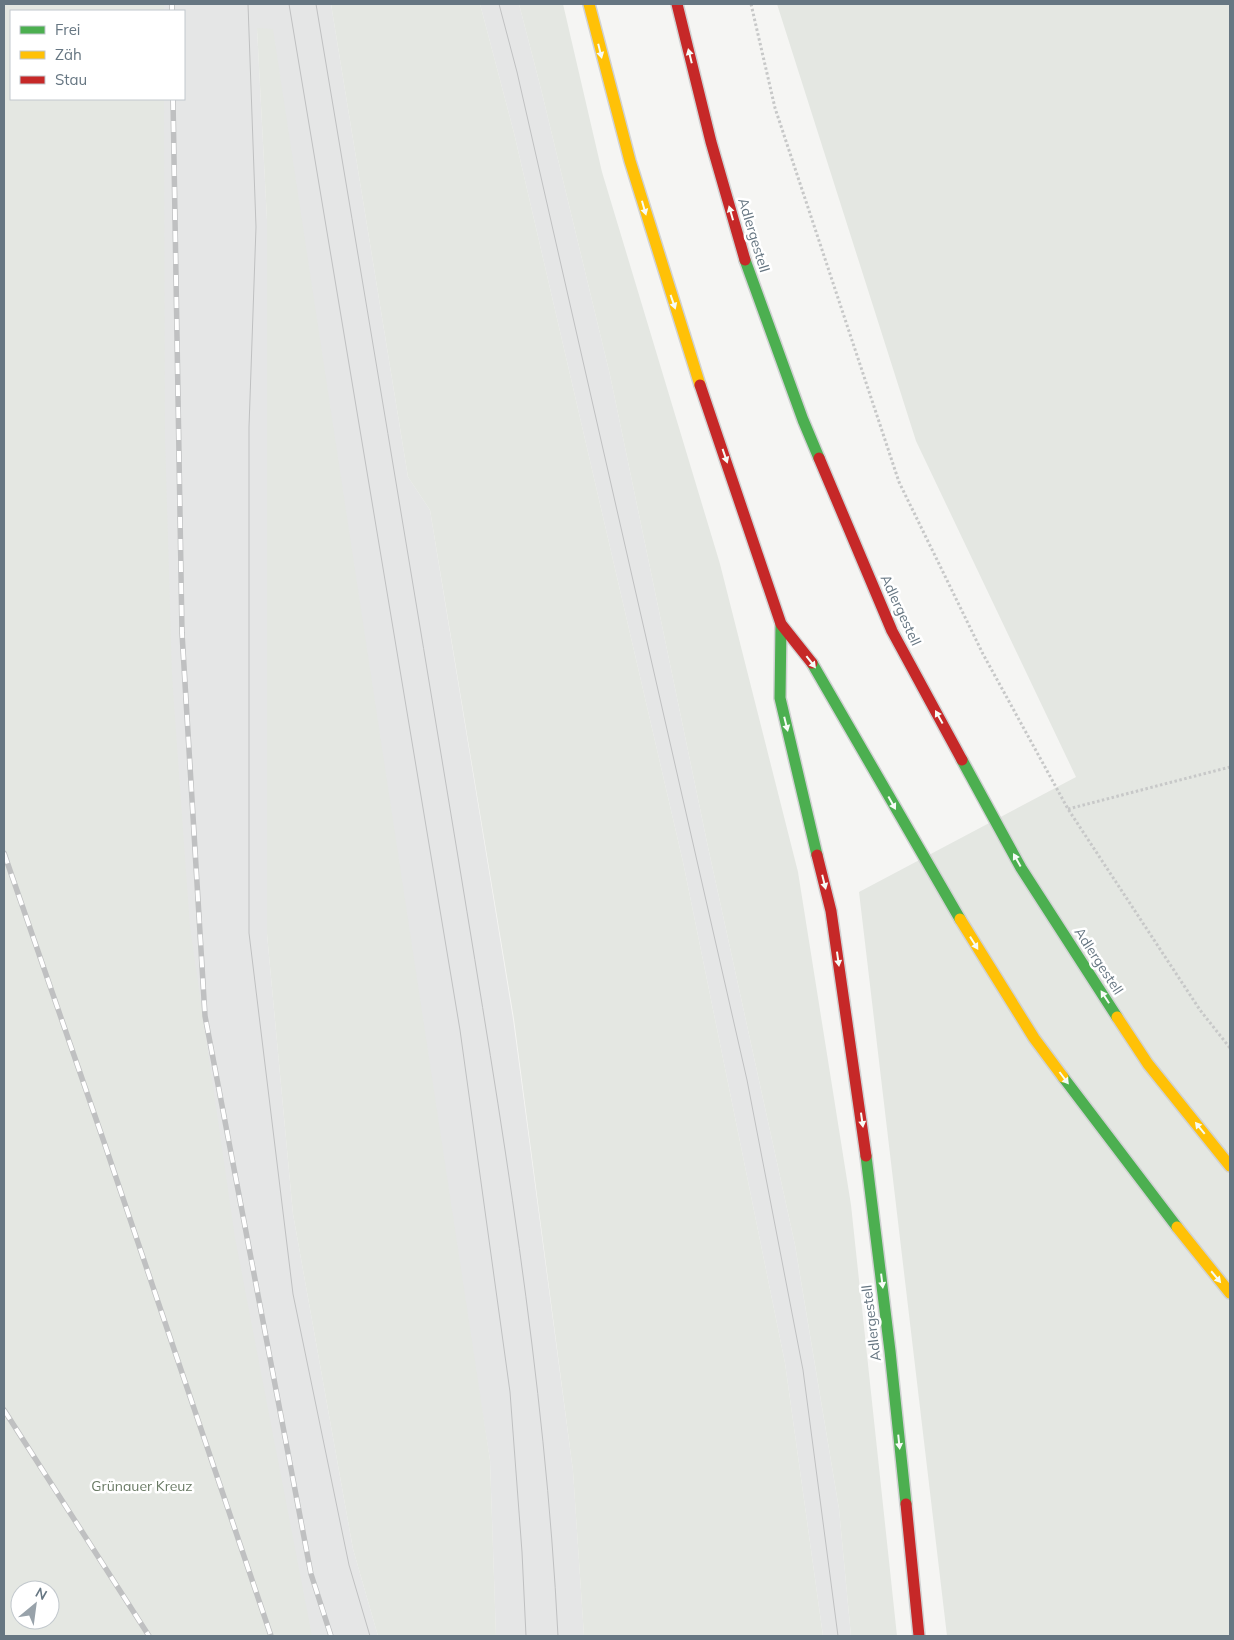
<svg xmlns="http://www.w3.org/2000/svg" width="1234" height="1640" viewBox="0 0 1234 1640" font-family="Mulish,sans-serif">
	<rect width="100%" height="100%" fill="#f5f5f3"/>
	<g fill="#e5e6e6">
		<path d="M153,4h178l77,473 22,33 83,509 60,452 11,165h-88l-6,-176 -233,-1432 10,192v714l26,280 60,335 25,87h-126l-248,-828 164,137 -12,-846h28v-88h-31z"/>
		<path d="M480,4h39l22,85 69,286 98,472 87,398 44,264 12,127h-28l-38,-273 -102,-501 -169,-729z"/>
	</g>
	<g fill="#e4e7e2" fill-rule="evenodd">
		<path d="M4,4h160v7h-153v88h153l1,338 7,238 18,252 45,311 77,398h-308zM20,1590h30v30h-30z"/>
		<path d="M331,4h149l34,129 169,729 102,501 38,273h-239l-11,-165 -59,-452 -84,-509 -22,-33z"/>
		<path d="M519,4h44l39,168 118,392 78,308 53,333 46,431h-46l-12,-127 -44,-264 -87,-398 -98,-472 -69,-286z"/>
		<path d="M777,4h453v1632h-283l-88,-744 217,-115 -160,-336z"/>
		<path d="M257,28l16,1 217,1431 6,176h-118l-25,-87 -60,-335 -26,-280v-714z"/>
	</g>
	<g fill="none" stroke-linecap="round" stroke-linejoin="round">
		<g stroke="#d1d2d3" stroke-width="14">
			<g id="fast">
				<path d="M745,260l58,160 16,38"/>
				<path d="M781,624l-1,74 37,157"/>
				<path d="M812,663l148,256"/>
				<path d="M962,760l59,108 96,149"/>
				<path d="M1063,1077l114,150"/>
				<path d="M866,1156l24,195 16,153"/>
			</g>
		</g>
		<g stroke="#d1d2d3" stroke-width="14">
			<g id="slow">
				<path d="M589,4l41,157 70,224"/>
				<path d="M960,919l74,119 29,39"/>
				<path d="M1117,1017l31,47 82,102"/>
				<path d="M1177,1227l53,66"/>
			</g>
		</g>
		<g stroke="#d1d2d3" stroke-width="14">
			<g id="jam">
				<path d="M677,4l34,138 34,118"/>
				<path d="M700,385l81,239 31,39"/>
				<path d="M819,458l73,173 70,129"/>
				<path d="M817,855l14,56 35,245"/>
				<path d="M906,1504l13,132"/>
			</g>
		</g>
		<g stroke="#c7c8c8" stroke-width="3" stroke-dasharray="2.5 2.5" stroke-linecap="butt">
			<path d="M751,4l24,104 124,374 84,172 85,155 132,201 30,38"/>
			<path d="M1068,809l162,-42"/>
		</g>
		<use href="#fast" stroke="#4caf50" stroke-width="11"/>
		<use href="#slow" stroke="#ffc107" stroke-width="11"/>
		<use href="#jam" stroke="#c62828" stroke-width="11"/>
		<g stroke="#bfc0c1" stroke-width="1">
			<path d="M248,4l8,223 -7,200v506l44,361 56,271 21,71"/>
			<path d="M289,4l171,1026 50,362 12,160 4,84"/>
			<path d="M316,4c48,286 96,573 143,859 42,257 86,513 99,773"/>
			<path d="M499,4l18,68 230,1008 56,290 35,266"/>
		</g>
		<g stroke="#bfc0c1" stroke-width="5.5">
			<g id="rail">
				<path d="M172,4v7"/>
				<path d="M173,99l9,534 23,383 106,558 20,62"/>
				<path d="M4,853l100,289 167,494"/>
				<path d="M4,1410l145,226"/>
			</g>
		</g>
		<use href="#rail" stroke="#fff" stroke-width="4" stroke-dasharray="11" stroke-linecap="butt"/>
	</g>
	<defs><path id="oneway-solid" d="M-6-.8H1V-3.2L6.5 0L1 3.2V.8H-6Z" transform="scale(1.25)"/></defs>
	<g fill="#f6fbf6">
		<use href="#oneway-solid" transform="translate(600 51) rotate(76)"/>
		<use href="#oneway-solid" transform="translate(690 56) rotate(-104)"/>
		<use href="#oneway-solid" transform="translate(644 208) rotate(74)"/>
		<use href="#oneway-solid" transform="translate(731 213) rotate(-106)"/>
		<use href="#oneway-solid" transform="translate(673 302) rotate(71)"/>
		<use href="#oneway-solid" transform="translate(725 456) rotate(71)"/>
		<use href="#oneway-solid" transform="translate(811 662) rotate(52)"/>
		<use href="#oneway-solid" transform="translate(939 717) rotate(-119)"/>
		<use href="#oneway-solid" transform="translate(786 724) rotate(76)"/>
		<use href="#oneway-solid" transform="translate(892 803) rotate(61)"/>
		<use href="#oneway-solid" transform="translate(1017 860) rotate(-119)"/>
		<use href="#oneway-solid" transform="translate(824 882) rotate(76)"/>
		<use href="#oneway-solid" transform="translate(974 943) rotate(58)"/>
		<use href="#oneway-solid" transform="translate(838 959) rotate(82)"/>
		<use href="#oneway-solid" transform="translate(1105 997) rotate(-123)"/>
		<use href="#oneway-solid" transform="translate(1064 1078) rotate(53)"/>
		<use href="#oneway-solid" transform="translate(862 1120) rotate(82)"/>
		<use href="#oneway-solid" transform="translate(1200 1128) rotate(-129)"/>
		<use href="#oneway-solid" transform="translate(1216 1277) rotate(50)"/>
		<use href="#oneway-solid" transform="translate(882 1281) rotate(83)"/>
		<use href="#oneway-solid" transform="translate(899 1442) rotate(84)"/>
	</g>
	<g text-anchor="middle" dominant-baseline="central" stroke-width="5" stroke-linejoin="round" paint-order="stroke">
		<g font-size="14" fill="#667682" stroke="#fff">
			<text transform="translate(754 235) rotate(73)">Adlergestell</text>
			<text transform="translate(901 610) rotate(65)">Adlergestell</text>
			<text transform="translate(1099 961) rotate(57)">Adlergestell</text>
			<text transform="translate(871 1323) rotate(-97)">Adlergestell</text>
		</g>
		<g font-size="14" fill="#697a64" stroke="#fff">
			<text x="142" y="1486">Grünauer Kreuz</text>
		</g>
	</g>
	<rect width="1234" height="1640" fill="none" stroke="#667682" stroke-width="10"/>
	<rect x="10" y="10" width="175" height="90" fill="#ffffff" stroke="#c2c8cd"/>
	<rect x="20" y="26" width="25" height="8" fill="#4caf50" stroke="#c2c8cd"/>
	<text x="55" y="35" font-size="15" fill="#667682">Frei</text>
	<rect x="20" y="51" width="25" height="8" fill="#ffc107" stroke="#c2c8cd"/>
	<text x="55" y="60" font-size="15" fill="#667682">Zäh</text>
	<rect x="20" y="76" width="25" height="8" fill="#c62828" stroke="#c2c8cd"/>
	<text x="55" y="85" font-size="15" fill="#667682">Stau</text>
	<g transform="translate(35 1605) rotate(29)"><circle r="24" fill="#ffffff" stroke="#c2c8cd"/>
	<path d="M0-4L9 19L0 12L-9 19Z" fill="#98a2aa"/>
	<text y="-8" font-size="14" font-weight="bold" text-anchor="middle" fill="#667682">N</text>
	</g>
</svg>
